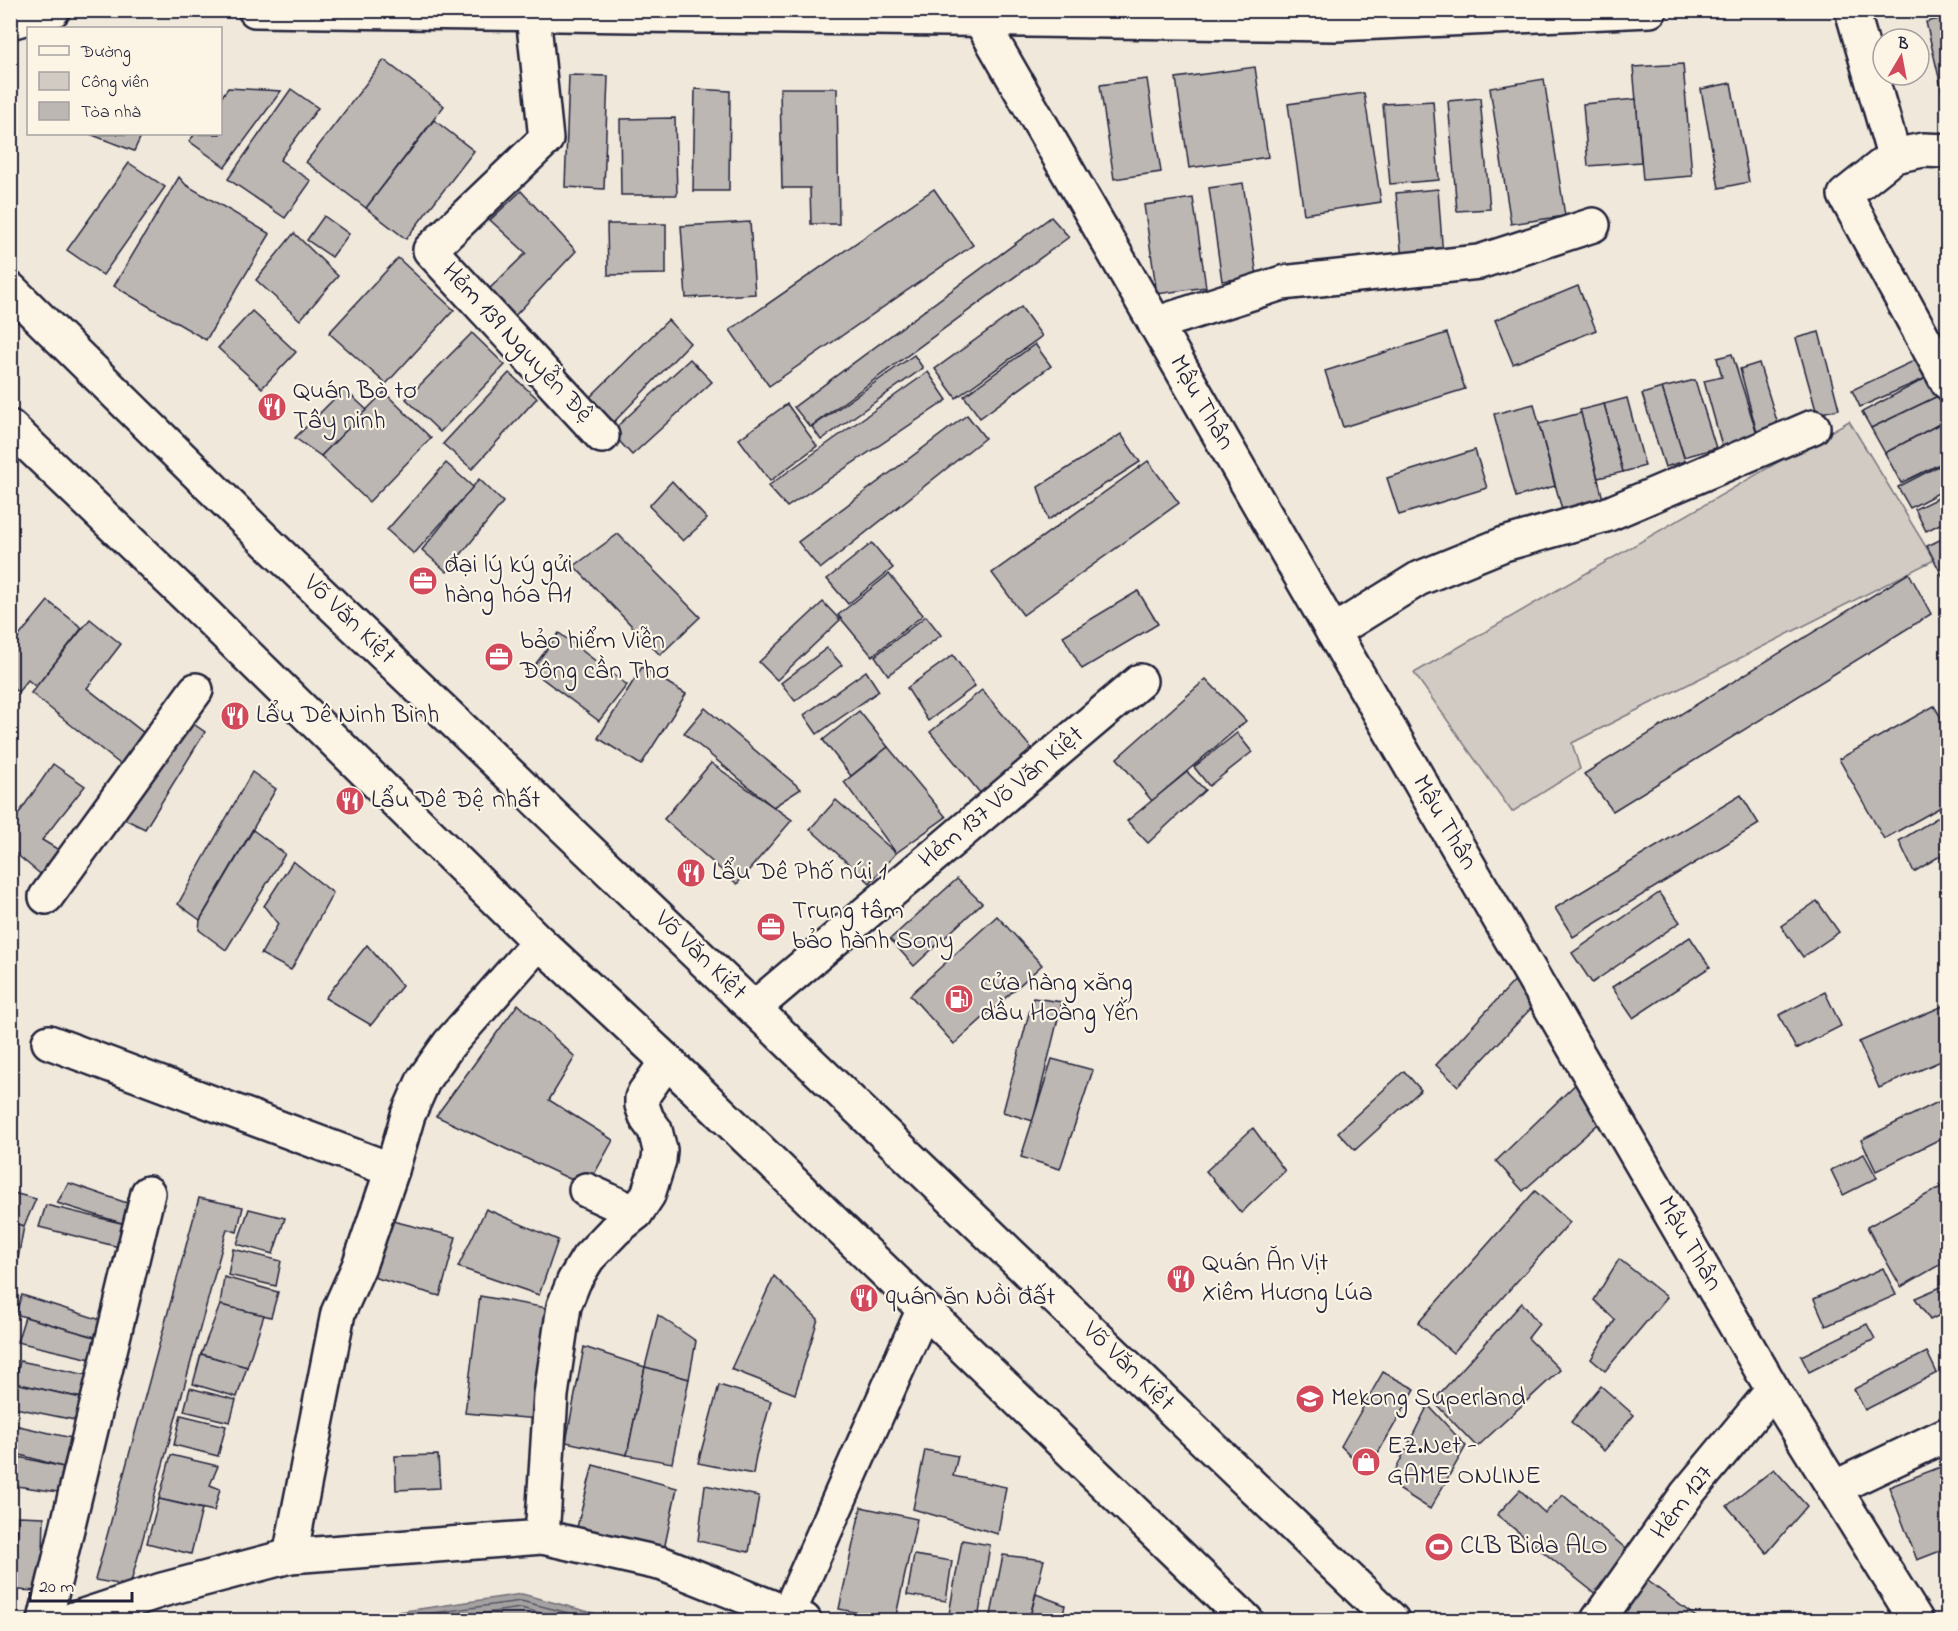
<svg xmlns="http://www.w3.org/2000/svg" width="1958" height="1631" viewBox="0 0 1958 1631" font-family="'Indie Flower',sans-serif">
	<rect width="100%" height="100%" fill="#efe8db"/>
	<filter id="ink" filterUnits="userSpaceOnUse"><feTurbulence type="fractalNoise" baseFrequency=".0167" numOctaves="2"/><feDisplacementMap in="SourceGraphic" scale="12" xChannelSelector="R" yChannelSelector="G"/><feConvolveMatrix kernelMatrix="1 2 1 2 8 2 1 2 1" color-interpolation-filters="sRGB"/></filter>
	<g filter="url(#ink)">
		<path fill="#d1cbc3" stroke="#7a767f" stroke-width="1.5" d="M1849,421l85,139 -362,183 8,26 -68,43 -98,-139z"/>
		<path fill="#a6a2a2" stroke="#716f79" stroke-width="1.5" d="M522,1594l97,26h-262l14,-4z"/>
		<g fill="none" stroke-linecap="round" stroke-linejoin="round">
			<g stroke="#575564" stroke-width="1.5">
				<path d="M383,1620l138,-19 75,19"/>
				<path d="M436,1620l85,-12 46,12"/>
			</g>
		</g>
		<g fill="#bcb7b3" stroke="#22223b" stroke-width="1.5">
			<path d="M1948,17v99l-22,-94z"/>
			<path d="M384,60l60,46 -78,102 -60,-46z"/>
			<path d="M1683,64l9,112 -49,4 -10,-113z"/>
			<path d="M1255,67l13,90 -79,11 -13,-90z"/>
			<path d="M569,75l39,1 -4,113 -39,-2z"/>
			<path d="M1147,79l14,93 -47,7 -14,-94z"/>
			<path d="M1544,79l21,137 -54,8 -21,-136z"/>
			<path d="M1731,83l18,99 -30,6 -18,-99z"/>
			<path d="M228,88l53,3 -56,76 -36,-26 6,-7h25v-35z"/>
			<path d="M780,88h57l2,136h-28l-1,-36h-28z"/>
			<path d="M291,89l27,19 -38,52 31,21 -26,37 -57,-39z"/>
			<path d="M695,89l35,2 -1,100h-36z"/>
			<path d="M1364,93l17,109 -77,12 -16,-110z"/>
			<path d="M1480,98l10,111 -33,2 -9,-110z"/>
			<path d="M1636,99l5,63 -53,4 -5,-62z"/>
			<path d="M1433,101l6,79 -49,4 -7,-80z"/>
			<path d="M675,118l2,77h-56l-1,-76z"/>
			<path d="M434,120l40,31 -68,88 -40,-31z"/>
			<path d="M90,134h52l-8,17z"/>
			<path d="M129,163l36,24 -62,88 -36,-25z"/>
			<path d="M179,177l7,8 84,49 -64,106 -92,-54z"/>
			<path d="M1243,183l14,93 -35,5 -13,-93z"/>
			<path d="M934,189l39,56 -204,141 -39,-56z"/>
			<path d="M1438,189l5,68 -41,3 -6,-67z"/>
			<path d="M521,191l55,60 -65,69 -27,-26 42,-41 -36,-33z"/>
			<path d="M1193,198l13,89 -49,7 -13,-89z"/>
			<path d="M324,216l25,18 -17,23 -25,-17z"/>
			<path d="M1051,217l18,20 -259,190 -16,-20z"/>
			<path d="M750,222l5,72 -69,4 -5,-72z"/>
			<path d="M607,224h59v50l-58,1z"/>
			<path d="M294,233l44,43 -38,44 -44,-40z"/>
			<path d="M398,258l56,52 -68,74 -57,-51z"/>
			<path d="M1578,286l18,44 -83,34 -18,-44z"/>
			<path d="M1021,307l21,29 -86,62 -21,-29z"/>
			<path d="M252,311l44,41 -34,36 -44,-40z"/>
			<path d="M668,320l22,23 -76,79 -25,-24z"/>
			<path d="M1819,332l20,77 -22,5 -21,-76z"/>
			<path d="M472,333l33,32 -65,67 -34,-33z"/>
			<path d="M1447,333l18,56 -122,38 -18,-56z"/>
			<path d="M1035,344l16,22 -71,52 -16,-22z"/>
			<path d="M1732,354l27,86 -35,13 -20,-72 18,-4 -5,-19z"/>
			<path d="M914,355l9,13 -102,72 -9,-13z"/>
			<path d="M1920,358l8,19 -68,30 -8,-17z"/>
			<path d="M690,359l22,23 -80,73 -21,-23z"/>
			<path d="M1759,363l22,71 -22,6 -19,-71z"/>
			<path d="M928,372l19,28 -160,107 -19,-21z"/>
			<path d="M509,373l28,25 -65,71 -29,-25z"/>
			<path d="M1928,377l10,19 -67,32 -9,-16z"/>
			<path d="M1695,380l21,68 -32,9 -22,-69z"/>
			<path d="M1662,388l23,73 -20,6 -23,-73z"/>
			<path d="M344,389l23,21 -46,46 -26,-18z"/>
			<path d="M384,392l47,46 -62,64 -48,-46z"/>
			<path d="M1938,396l9,24 -62,33 -14,-25z"/>
			<path d="M1627,398l18,68 -22,6 -19,-68z"/>
			<path d="M787,404l30,42 -47,35 -31,-42z"/>
			<path d="M1534,404l21,82 -39,11 -22,-83z"/>
			<path d="M1604,404l19,68 -25,6 -18,-68z"/>
			<path d="M1581,413l22,86 -41,11 -23,-86z"/>
			<path d="M967,415l18,23 -165,131 -22,-27z"/>
			<path d="M1947,420l1,40 -47,23 -16,-30z"/>
			<path d="M1121,434l19,28 -92,58 -10,-33z"/>
			<path d="M1475,450l12,38 -88,27 -12,-37z"/>
			<path d="M1148,461l31,42 -156,112 -31,-42z"/>
			<path d="M1948,461v27l-38,20 -12,-21z"/>
			<path d="M446,463l27,24 -59,67 -27,-24z"/>
			<path d="M479,479l24,23 -56,70 -25,-22z"/>
			<path d="M672,481l35,38 -24,22 -34,-35z"/>
			<path d="M1948,493v27l-22,11 -11,-22z"/>
			<path d="M618,534l82,83 -40,38 -86,-89z"/>
			<path d="M1948,536v41l-4,2 -17,-33z"/>
			<path d="M872,543l21,25 -45,36 -21,-25z"/>
			<path d="M1909,573l22,41 -318,197 -29,-37z"/>
			<path d="M889,574l34,41 -51,41 -34,-41z"/>
			<path d="M1138,591l20,33 -76,45 -19,-33z"/>
			<path d="M48,601l34,27 -46,59 -8,-7 -10,12 -8,-6v-39z"/>
			<path d="M823,602l17,18 -63,60 -18,-18z"/>
			<path d="M926,616l15,19 -53,40 -13,-19z"/>
			<path d="M90,619l31,25 -34,44 62,49 -24,31 -94,-75z"/>
			<path d="M559,633l68,52 -28,36 -68,-51z"/>
			<path d="M827,648l15,17 -47,36 -14,-18z"/>
			<path d="M953,655l22,31 -47,35 -21,-33z"/>
			<path d="M642,667l44,27 -45,71 -43,-27z"/>
			<path d="M866,671l13,20 -62,43 -13,-19z"/>
			<path d="M1206,679l40,42 -94,80 -35,-43z"/>
			<path d="M982,690l56,66 -53,43 -55,-67z"/>
			<path d="M1934,706l14,23v74l-64,36 -45,-80z"/>
			<path d="M705,708l96,81 -28,18 -89,-74z"/>
			<path d="M859,711l29,36 -37,29 -28,-36z"/>
			<path d="M182,716l23,16 -60,97 -29,-14z"/>
			<path d="M1237,733l15,19 -43,34 -15,-19z"/>
			<path d="M888,747l58,70 -50,36 -52,-71z"/>
			<path d="M711,763l81,57 -55,64 -73,-65z"/>
			<path d="M53,764l32,22 -43,54 22,13 -20,24 -34,-28v-23z"/>
			<path d="M252,772l24,17 -76,131 -22,-16z"/>
			<path d="M1187,772l18,18 -57,53 -21,-22z"/>
			<path d="M1741,795l18,29 -186,113 -18,-29z"/>
			<path d="M836,800l60,53 -26,30 -60,-54z"/>
			<path d="M1948,811v40l-34,21 -15,-31z"/>
			<path d="M253,830l32,24 -59,96 -27,-20 1,-10z"/>
			<path d="M293,861l40,32 -42,77 -30,-16 17,-30 -14,-18z"/>
			<path d="M957,879l25,24 -68,63 -24,-27z"/>
			<path d="M1659,893l21,29 -88,61 -20,-30z"/>
			<path d="M1817,901l22,31 -36,25 -22,-31z"/>
			<path d="M997,916l45,49 -88,79 -44,-49z"/>
			<path d="M1690,937l20,30 -77,51 -21,-31z"/>
			<path d="M367,945l35,41 -31,39 -46,-27z"/>
			<path d="M1521,974l16,28 -79,84 -22,-21z"/>
			<path d="M1825,992l16,34 -45,23 -17,-34z"/>
			<path d="M1033,998l29,4 -29,119 -30,-9z"/>
			<path d="M518,1004l57,53 -26,43 64,40 -26,47 -151,-71z"/>
			<path d="M1948,1004v54l-69,30 -20,-46z"/>
			<path d="M1052,1059l41,11 -33,99 -39,-12z"/>
			<path d="M1404,1071l17,19 -66,60 -17,-18z"/>
			<path d="M1583,1077l23,40 -83,74 -27,-30z"/>
			<path d="M1938,1102l10,19v14l-72,36 -15,-31z"/>
			<path d="M1253,1128l32,43 -44,42 -35,-42z"/>
			<path d="M1864,1154l13,24 -34,17 -12,-25z"/>
			<path d="M69,1183l58,20 -2,21 -68,-21z"/>
			<path d="M1948,1183v77l-47,27 -34,-60z"/>
			<path d="M1535,1191l35,31 -117,131 -35,-30z"/>
			<path d="M10,1192l26,7 -12,27 -14,-4z"/>
			<path d="M199,1198l44,9 -6,25 -10,-3 -97,357 -35,-6z"/>
			<path d="M46,1205l79,19 -2,24 -84,-21z"/>
			<path d="M249,1209l36,9 -12,36 -36,-10z"/>
			<path d="M486,1209l72,31 -19,55 -81,-28z"/>
			<path d="M385,1219l71,18 -16,59 -71,-20z"/>
			<path d="M10,1222l14,4 -11,60 -3,-1z"/>
			<path d="M233,1249l48,12 -5,25 -48,-11z"/>
			<path d="M1619,1259l48,38 -62,74 -14,-12 24,-39 -21,-20z"/>
			<path d="M1883,1268l13,27 -70,31 -12,-27z"/>
			<path d="M774,1276l44,43 -23,75 -64,-25z"/>
			<path d="M224,1277l54,15 -7,25 -51,-12z"/>
			<path d="M1948,1284v27l-18,9 -15,-22z"/>
			<path d="M22,1295l79,25 -3,18 -83,-24z"/>
			<path d="M480,1296l67,12 -7,111 -75,-6z"/>
			<path d="M1522,1303l17,21 -11,14 32,32 -83,77 -44,-46z"/>
			<path d="M220,1305l44,10 -17,52 -46,-13z"/>
			<path d="M658,1315l38,26 -7,38 -44,-12z"/>
			<path d="M25,1317l73,21 -7,21 -74,-17z"/>
			<path d="M1867,1324l8,15 -66,33 -8,-16z"/>
			<path d="M584,1347l61,20 -18,88 -61,-13z"/>
			<path d="M1927,1352l10,21 -72,37 -11,-21z"/>
			<path d="M201,1354l46,13 -10,30 -44,-13z"/>
			<path d="M20,1361l77,16 -6,23 -76,-17z"/>
			<path d="M645,1367l44,12 -17,84 -45,-8z"/>
			<path d="M1383,1372l32,17 -48,83 -26,-26z"/>
			<path d="M15,1383l70,16 -5,22 -70,-14z"/>
			<path d="M719,1385l52,16 -15,55 -3,18 -55,-11z"/>
			<path d="M1601,1386l33,29 -30,36 -33,-29z"/>
			<path d="M190,1388l46,12 -6,22 -46,-11z"/>
			<path d="M1428,1405l38,41 -36,63 -41,-26z"/>
			<path d="M181,1415l45,11 -8,30 -44,-11z"/>
			<path d="M10,1424l62,14 -9,29 -53,-15z"/>
			<path d="M925,1450l33,6 -5,20 53,11 -8,47 -85,-25z"/>
			<path d="M10,1455l53,12 -5,25 -48,-7z"/>
			<path d="M171,1455l47,11 -8,19 10,4 -6,22 -55,-12z"/>
			<path d="M438,1455l2,33 -44,2 -1,-34z"/>
			<path d="M1948,1464v84l-31,12 -28,-73z"/>
			<path d="M593,1465l84,23 -15,71 -86,-28z"/>
			<path d="M1774,1469l33,37 -40,47 -40,-47z"/>
			<path d="M705,1485l54,11 -10,56 -51,-11z"/>
			<path d="M1520,1490l25,23 18,-18 68,58 -34,42 -100,-80z"/>
			<path d="M159,1499l43,10 -11,45 -44,-11z"/>
			<path d="M861,1507l56,12 -22,101 -56,-11z"/>
			<path d="M18,1516l26,1 -2,74 -26,-1z"/>
			<path d="M962,1540l28,5 -12,75h-30z"/>
			<path d="M914,1555l38,6 -6,40 -39,-6z"/>
			<path d="M1003,1555l41,5 -15,60h-39z"/>
			<path d="M1644,1578l56,42h-82z"/>
			<path d="M1036,1594l29,11 -3,15h-33z"/>
			<path d="M1078,1615l33,5h-34z"/>
		</g>
		<g fill="none" stroke-linecap="round" stroke-linejoin="round">
			<g stroke="#22223b" stroke-width="38">
				<g id="minor">
					<path d="M255,10l1080,14 315,-14"/>
					<path d="M1852,10l42,146 29,-6 25,1"/>
					<path d="M533,15l13,124 -116,111 172,186"/>
					<path d="M981,21l352,611 440,758 143,230"/>
					<path d="M10,22l43,-12"/>
					<path d="M1894,156l-49,39 103,188"/>
					<path d="M1155,324l127,-41 197,-21 114,-37"/>
					<path d="M1333,632l85,-53 86,-35 102,-29 207,-88"/>
					<path d="M46,897l150,-207"/>
					<path d="M754,1008l386,-327"/>
					<path d="M49,1042l343,128 16,-55 16,-36 25,-35 90,-102"/>
					<path d="M586,1190l50,23"/>
					<path d="M1834,1488l114,-54"/>
					<path d="M542,1537l9,-142 13,-89 10,-25 14,-23 27,-28 21,-17 12,-18 11,-35 1,-10 -5,-20 -8,-11 -5,-14v-7l3,-6 22,-31"/>
					<path d="M290,1556l48,-243 21,-47 33,-96"/>
					<path d="M788,1614l135,-303"/>
					<path d="M45,1620l103,-427"/>
					<path d="M71,1620l91,-30 128,-34 252,-19 121,27 141,56"/>
					<path d="M1598,1620l89,-126 86,-104"/>
				</g>
			</g>
			<g stroke="#22223b" stroke-width="38">
				<g id="major">
					<path d="M10,289l259,255 1123,1076"/>
					<path d="M10,427l186,178 343,337 128,119 579,559"/>
				</g>
			</g>
			<use href="#minor" stroke="#fcf5e5" stroke-width="33"/>
			<use href="#major" stroke="#fcf5e5" stroke-width="33"/>
		</g>
	</g>
	<defs>
		<g id="restaurant-disc" transform="scale(1.5)"><circle r="9.5" fill="#d1495b" stroke="#fcf5e5"/><path d="M-5-6h1v4h1v-4h1v4h1v-4h1v5L-1.5 .5V6h-2V.5L-5-1ZM5-6V6H3V1.5H1.5Q1.5-4 5-6Z" fill="#fff"/></g>
		<g id="office-disc" transform="scale(1.5)"><circle r="9.5" fill="#d1495b" stroke="#fcf5e5"/><path d="M-6-3h4V-5.5h4V-3h4V5H-6ZM-1-4.5V-3h2v-1.5ZM-6 0V1H6V0Z" fill="#fff"/></g>
		<g id="fuel-disc" transform="scale(1.5)"><circle r="9.5" fill="#d1495b" stroke="#fcf5e5"/><path d="M-5.5-6h7V0h2V4h1.3V-2.5L3-4.5l.8-.8L6-3V5H2.5V1h-1V6h-7ZM-4.2-4.7v3.2H.2V-4.7Z" fill="#fff"/></g>
		<g id="school-disc" transform="scale(1.5)"><circle r="9.5" fill="#d1495b" stroke="#fcf5e5"/><path d="M0-5L7-2L0 1L-7-2ZM-4 1L0 2.5L4 1V4Q0 6-4 4Z" fill="#fff"/></g>
		<g id="shop-disc" transform="scale(1.5)"><circle r="9.5" fill="#d1495b" stroke="#fcf5e5"/><path d="M-5-2.5h2.3a2.7 3.5 0 0 1 5.4 0H5L5.5 6h-11ZM-1.5-2.5h3a1.5 2.3 0 0 0-3 0Z" fill="#fff"/></g>
		<g id="stadium-disc" transform="scale(1.5)"><circle r="9.5" fill="#d1495b" stroke="#fcf5e5"/><path d="M0-5a6.5 5 0 1 0 0 10a6.5 5 0 1 0 0-10ZM-3.5-1.8h7v3.6h-7Z" fill="#fff"/></g>
	</defs>
	<g fill-rule="evenodd">
		<use href="#restaurant-disc" x="272" y="407"/>
		<use href="#office-disc" x="423" y="581"/>
		<use href="#office-disc" x="499" y="657"/>
		<use href="#restaurant-disc" x="235" y="716"/>
		<use href="#restaurant-disc" x="350" y="801"/>
		<use href="#restaurant-disc" x="691" y="873"/>
		<use href="#office-disc" x="771" y="927"/>
		<use href="#fuel-disc" x="959" y="999"/>
		<use href="#restaurant-disc" x="1181" y="1279"/>
		<use href="#restaurant-disc" x="864" y="1298"/>
		<use href="#school-disc" x="1310" y="1399"/>
		<use href="#shop-disc" x="1366" y="1462"/>
		<use href="#stadium-disc" x="1439" y="1547"/>
	</g>
	<g text-anchor="middle" dominant-baseline="central" stroke-width="4.5" stroke-linejoin="round" paint-order="stroke">
		<g font-size="26" fill="#22223b" stroke="#fcf5e5">
			<text transform="translate(517 344) rotate(47)">Hẻm 139 Nguyễn Đệ</text>
			<text transform="translate(1201 403) rotate(60)">Mậu Thân</text>
			<text transform="translate(349 620) rotate(44)">Võ Văn Kiệt</text>
			<text transform="translate(1002 798) rotate(-40)">Hẻm 137 Võ Văn Kiệt</text>
			<text transform="translate(1444 823) rotate(60)">Mậu Thân</text>
			<text transform="translate(700 956) rotate(44)">Võ Văn Kiệt</text>
			<text transform="translate(1689 1244) rotate(60)">Mậu Thân</text>
			<text transform="translate(1128 1367) rotate(44)">Võ Văn Kiệt</text>
			<text transform="translate(1683 1503) rotate(-53)">Hẻm 127</text>
		</g>
		<g font-size="26" fill="#22223b" stroke="#fcf5e5" text-anchor="start">
			<text x="293" y="392">Quán Bò tơ<tspan x="293" dy="30">Tây ninh</tspan></text>
			<text x="444" y="566">đại lý ký gửi<tspan x="444" dy="30">hàng hóa A1</tspan></text>
			<text x="520" y="642">bảo hiểm Viễn<tspan x="520" dy="30">Đông cần Thơ</tspan></text>
			<text x="256" y="716">Lẩu Dê Ninh Bình</text>
			<text x="371" y="801">Lẩu Dê Đệ nhất</text>
			<text x="712" y="873">Lẩu Dê Phố núi 1</text>
			<text x="792" y="912">Trung tâm<tspan x="792" dy="30">bảo hành Sony</tspan></text>
			<text x="980" y="984">cửa hàng xăng<tspan x="980" dy="30">dầu Hoàng Yến</tspan></text>
			<text x="1202" y="1264">Quán Ăn Vịt<tspan x="1202" dy="30">Xiêm Hương Lúa</tspan></text>
			<text x="885" y="1298">quán ăn Nồi đất</text>
			<text x="1331" y="1399">Mekong Superland</text>
			<text x="1387" y="1447">EZ.Net -<tspan x="1387" dy="30">GAME ONLINE</tspan></text>
			<text x="1460" y="1547">CLB Bida ALO</text>
		</g>
	</g>
	<rect width="1958" height="1631" fill="none" stroke="#fcf5e5" stroke-width="36"/>
	<rect x="18" y="18" width="1922" height="1595" fill="none" stroke="#22223b" stroke-width="2" filter="url(#ink)"/>
	<rect x="27" y="27" width="195" height="108" fill="#fcf5e5" stroke="#a5a1a1" stroke-width="1.5"/>
	<rect x="39" y="46" width="30" height="9" fill="#fcf5e5" stroke="#a5a1a1" stroke-width="1.5"/>
	<text x="81" y="57" font-size="18" fill="#22223b">Đường</text>
	<rect x="39" y="72" width="30" height="18" fill="#d1cbc3" stroke="#a5a1a1" stroke-width="1.5"/>
	<text x="81" y="87" font-size="18" fill="#22223b">Công viên</text>
	<rect x="39" y="102" width="30" height="18" fill="#bcb7b3" stroke="#a5a1a1" stroke-width="1.5"/>
	<text x="81" y="117" font-size="18" fill="#22223b">Tòa nhà</text>
	<g transform="translate(1901 57) rotate(10)"><circle r="28" fill="#fcf5e5" stroke="#a5a1a1" stroke-width="1.5"/>
	<path d="M0-4.5L10 22L0 15L-10 22Z" fill="#d1495b"/>
	<text y="-9" font-size="16" font-weight="bold" text-anchor="middle" fill="#22223b">B</text>
	</g>
	<path d="M30 1592v9h102v-9" fill="none" stroke="#22223b" stroke-width="3"/>
	<text x="39" y="1592" font-size="18" fill="#22223b" stroke="#fcf5e5" stroke-width="4.5" paint-order="stroke">20 m</text>
</svg>
